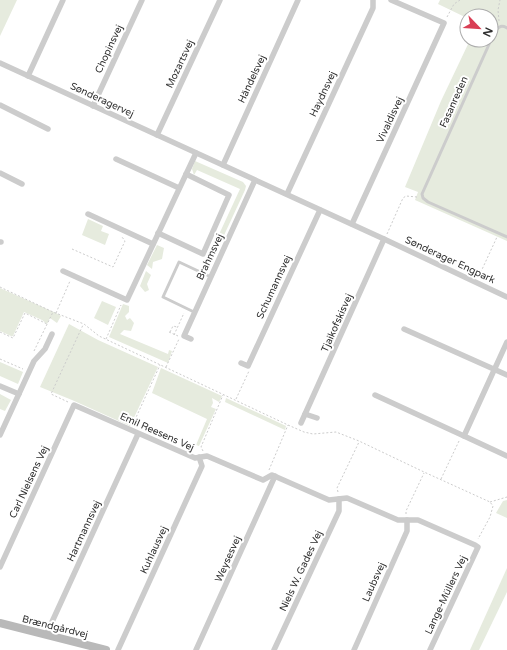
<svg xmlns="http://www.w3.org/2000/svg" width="507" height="650" viewBox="0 0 507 650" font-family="'Varela Round',sans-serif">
	<rect width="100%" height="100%" fill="#fff"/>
	<g fill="#e6ebde">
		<path d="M0,0h17l-17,36z"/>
		<path d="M440,0h67v241l-92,-41 3,-8 -13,-5 36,-86 29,-61h21v-24h-24v2l-29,-14z"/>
		<path d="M195,161l48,21 3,4 -1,4 -32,69 -4,-3 31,-67 -43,-19 -3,5 -2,-6z"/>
		<path d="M88,219l15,7 -2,5 8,3 -4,11 -23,-10z"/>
		<path d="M157,245l7,3 -2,11 -9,3 -1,7 -5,-4z"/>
		<path d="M146,271l5,4 -4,9 2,6 -4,2 -5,-6z"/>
		<path d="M0,288l56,25 5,3 -4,7 -7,-5 -3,6 -5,-4 -18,-8 -11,24h-2l-11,-5z"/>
		<path d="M102,301l14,6 -8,18 -14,-7z"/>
		<path d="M123,304l6,2v6l-4,4 2,4 3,-2 4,5 -3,8 -7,-1 -4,4 48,20 1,-4 3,1 -4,12 -59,-26z"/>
		<path d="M69,324l29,16 60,27 -28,59 -58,-26 -32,-13z"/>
		<path d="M0,362l23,10 -5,12 -18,-8z"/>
		<path d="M161,368l61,28 -3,6 -7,-4 1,5 -2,4 5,2 -17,37 -3,-1 11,-26 -55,-26z"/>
		<path d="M0,394l11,6 -6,11 -5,-2z"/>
		<path d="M226,398l60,28 -1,4 -60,-28z"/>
		<path d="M507,500v18l-11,-5 7,-12z"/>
		<path d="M507,568v24l-28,58h-9z"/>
	</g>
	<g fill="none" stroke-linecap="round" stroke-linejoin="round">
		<g stroke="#ccc" stroke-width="1" stroke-dasharray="2 2" stroke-linecap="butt">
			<path d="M447,17l7,-13 6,-4"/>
			<path d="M499,21l-1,-11 2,-10"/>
			<path d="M387,234l16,-36 3,-2 11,1"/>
			<path d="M72,249l41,18 12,-26 -3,-4"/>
			<path d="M479,276l18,-39"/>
			<path d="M0,287l53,25 31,12 15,12 189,89 16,7 9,2 23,-2 23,9 65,31 66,30 3,4 -3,11 -12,22"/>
			<path d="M56,313l14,-32"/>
			<path d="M0,332l13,6 12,-25 22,11"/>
			<path d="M169,332l9,4"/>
			<path d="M170,332l3,-6 4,1"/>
			<path d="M174,335l10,-22"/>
			<path d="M106,339l15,-34"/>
			<path d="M34,351l19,-39"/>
			<path d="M0,359l23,10"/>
			<path d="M166,367l13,-28"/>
			<path d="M236,399l13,-28"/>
			<path d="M68,402l-17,-8 32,-69"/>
			<path d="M133,424l27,-59"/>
			<path d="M203,451l-2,-4 22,-52"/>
			<path d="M269,470l19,-45"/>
			<path d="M441,479l18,-38"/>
			<path d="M338,492l-1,-4 22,-46"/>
			<path d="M490,502l17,-5"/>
			<path d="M406,514v-3l18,-38"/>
		</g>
		<g stroke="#ccc" stroke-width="3">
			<path d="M507,28c-5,-3 -8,-2 -12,3l-73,163 1,4 5,4 79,35"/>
			<path d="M194,312l-31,-15 16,-35 32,15"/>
		</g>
		<g stroke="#ccc" stroke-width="5.5">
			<path d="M0,63l384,176 123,58"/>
			<path d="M28,76l35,-76"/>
			<path d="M0,105l48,24"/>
			<path d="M93,106l49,-106"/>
			<path d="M157,135l63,-135"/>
			<path d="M116,159l63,29"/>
			<path d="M223,165l75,-165"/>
			<path d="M0,173l22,11"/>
			<path d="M287,194l86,-186v-8"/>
			<path d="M88,214l65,30"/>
			<path d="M352,224l92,-201 -53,-23"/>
			<path d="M158,233l45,21 26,-59 -43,-21"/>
			<path d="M0,242h1"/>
			<path d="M63,271l64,29 69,-147"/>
			<path d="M404,329l103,46"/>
			<path d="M191,339l-7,-3 71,-156"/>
			<path d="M507,342l-43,94 43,20"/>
			<path d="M241,363l7,3 72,-156"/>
			<path d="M0,386l19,8"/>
			<path d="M375,395l89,41"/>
			<path d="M305,414l12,4"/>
			<path d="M301,423l83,-184"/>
			<path d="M0,435l34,-74 11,-12 7,-15"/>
			<path d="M0,567l74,-162 121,53 12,-2 56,24 9,-5 57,25 18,-2 51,22h20l57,25 3,2 -48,103"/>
			<path d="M46,635l92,-201"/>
			<path d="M118,650l84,-184 -3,-9"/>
			<path d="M196,650l79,-174"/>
			<path d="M274,650l65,-139v-12"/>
			<path d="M354,650l53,-119v-11"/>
		</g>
		<path stroke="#b9b9b9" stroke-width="8" d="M0,623l106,27"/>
	</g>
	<g text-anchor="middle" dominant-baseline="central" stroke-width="4" stroke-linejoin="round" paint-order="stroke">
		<g font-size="10" fill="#2f2f2f" stroke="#fff">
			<text transform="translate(109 49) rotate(-65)">Chopinsvej</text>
			<text transform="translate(180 64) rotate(-65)">Mozartsvej</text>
			<text transform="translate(252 79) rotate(-65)">Händelsvej</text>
			<text transform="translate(323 94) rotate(-65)">Haydnsvej</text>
			<text transform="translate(102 100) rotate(25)">Sønderagervej</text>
			<text transform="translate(454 102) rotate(-66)">Fasanreden</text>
			<text transform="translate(390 120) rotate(-65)">Vivaldisvej</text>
			<text transform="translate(210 257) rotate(-65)">Brahmsvej</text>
			<text transform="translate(450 260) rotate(25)">Sønderager Engpark</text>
			<text transform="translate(274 287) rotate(-65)">Schumannsvej</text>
			<text transform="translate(337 323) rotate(-66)">Tjaikofskisvej</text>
			<text transform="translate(157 432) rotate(24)">Emil Reesens Vej</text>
			<text transform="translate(29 482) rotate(-65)">Carl Nielsens Vej</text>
			<text transform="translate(84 531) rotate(-65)">Hartmannsvej</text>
			<text transform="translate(154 550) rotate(-65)">Kuhlausvej</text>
			<text transform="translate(228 559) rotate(-66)">Weysesvej</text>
			<text transform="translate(301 571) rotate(-65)">Niels W. Gades Vej</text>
			<text transform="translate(374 582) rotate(-66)">Laubsvej</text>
			<text transform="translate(446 595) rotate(-65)">Lange-Müllers Vej</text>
			<text transform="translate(55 627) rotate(14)">Brændgårdvej</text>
		</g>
	</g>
	<g transform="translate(479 28) rotate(115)"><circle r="19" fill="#ffffff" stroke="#acacac"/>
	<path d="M0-3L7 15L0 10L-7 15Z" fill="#d93f55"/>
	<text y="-6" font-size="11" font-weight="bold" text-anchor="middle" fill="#2f2f2f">N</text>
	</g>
</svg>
